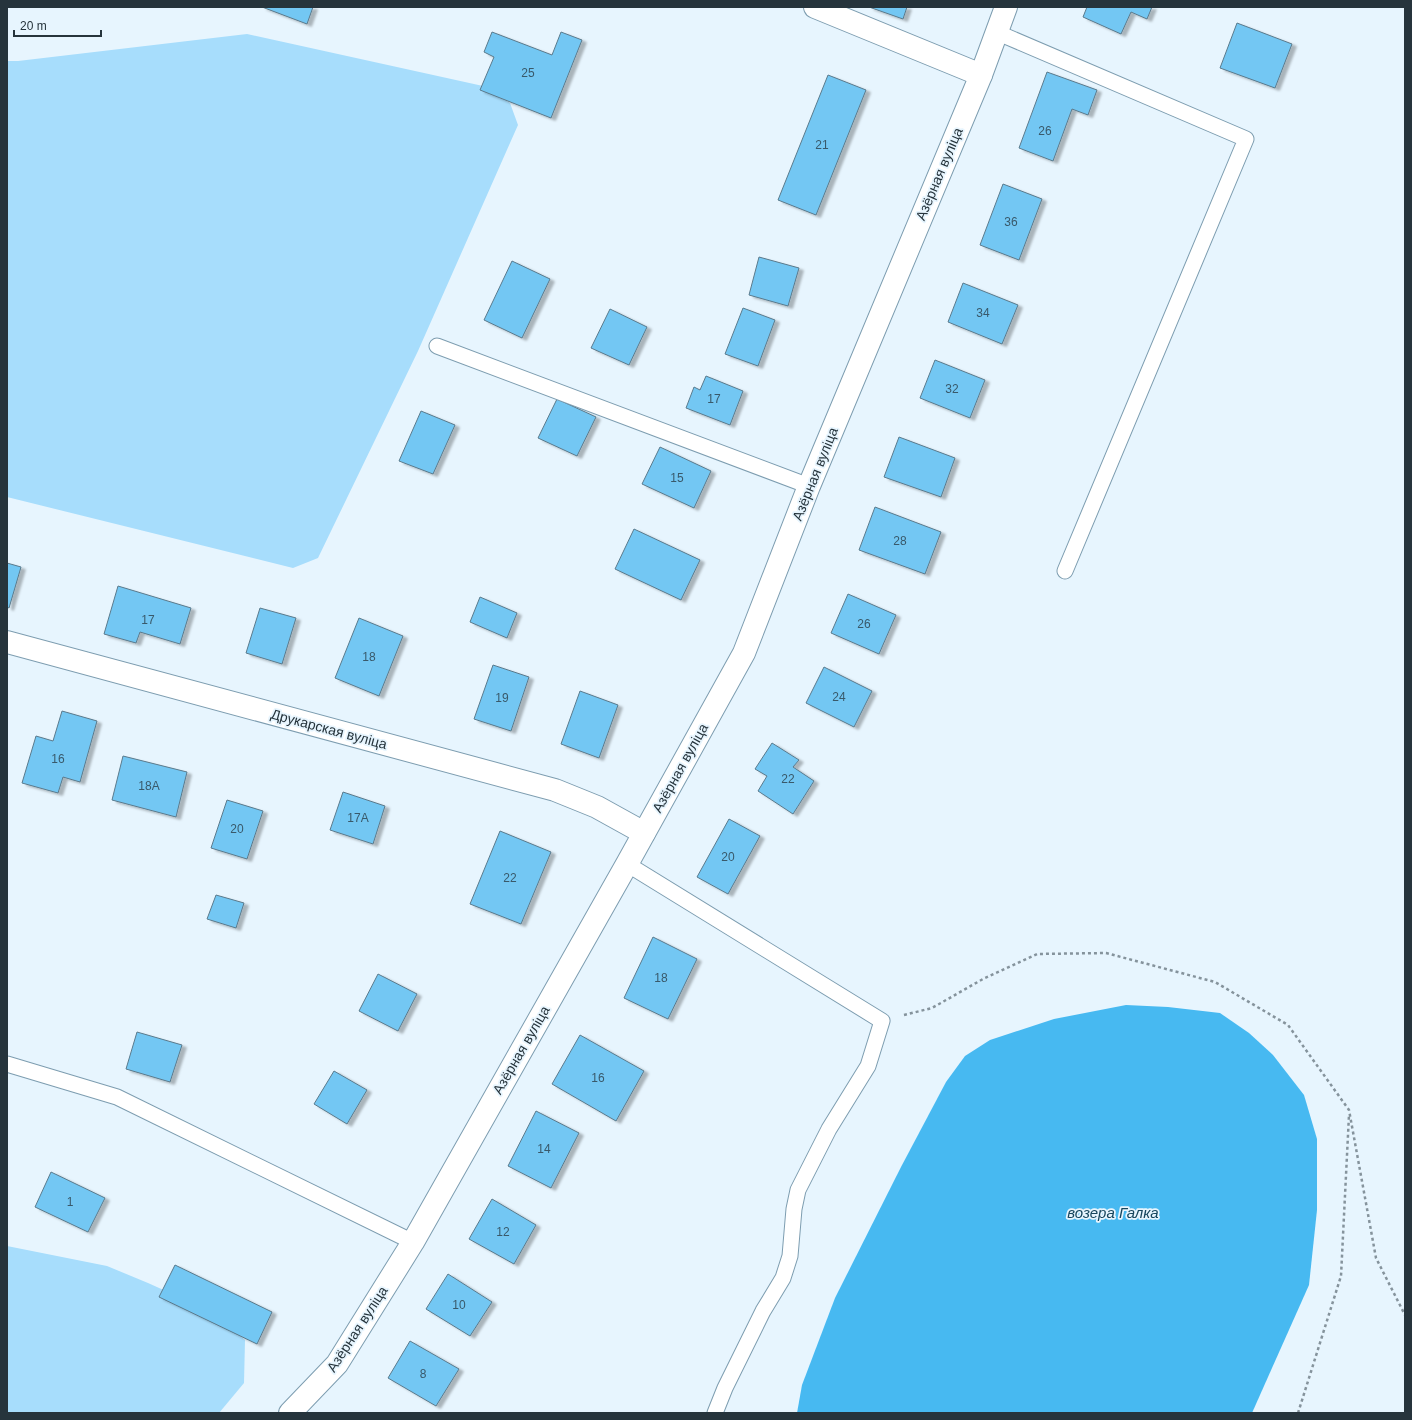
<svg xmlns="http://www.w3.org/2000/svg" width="1412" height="1420" viewBox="0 0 1412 1420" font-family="Arial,sans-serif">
	<defs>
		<filter id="shadow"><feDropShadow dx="4.5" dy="2.5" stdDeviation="1" flood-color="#0004"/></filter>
	</defs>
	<rect width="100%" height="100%" fill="#e7f5fe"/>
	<g fill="#a7ddfc">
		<path d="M247,34l236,52 27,17 8,22 -100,226 -100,207 -25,10 -286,-71v-436h11z"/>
		<path d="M7,1246l100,20 41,17 60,27 37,30 -1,43 -25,30h-212z"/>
	</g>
	<path fill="#47b9f1" d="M1126,1005l42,2 52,6 29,20 24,22 31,40 13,44v71l-8,75 -57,128h-455l5,-28 33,-87 66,-131 45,-85 19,-26 25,-16 64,-21z"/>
	<g fill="#73c7f3" stroke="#5a7a8c" filter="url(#shadow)">
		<path d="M262,7h51l-6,17z"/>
		<path d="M869,7h38l-4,12z"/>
		<path d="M1087,7h65l-5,12 -16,-7 -10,22 -38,-17z"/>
		<path d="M1237,23l55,21 -17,44 -55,-20z"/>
		<path d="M492,32l60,23 9,-23 21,8 -31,78 -71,-28 14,-33 -10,-5z"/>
		<path d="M1047,72l50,18 -9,25 -16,-6 -19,52 -34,-13z"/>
		<path d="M828,75l38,15 -50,125 -38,-15z"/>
		<path d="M1003,184l39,15 -23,61 -39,-15z"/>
		<path d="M759,257l40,11 -11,38 -39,-11z"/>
		<path d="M512,261l38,18 -28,59 -38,-18z"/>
		<path d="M963,283l55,22 -16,39 -54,-22z"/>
		<path d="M743,308l32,12 -17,46 -33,-12z"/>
		<path d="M610,309l37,18 -18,38 -38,-17z"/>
		<path d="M935,360l50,20 -15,38 -50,-20z"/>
		<path d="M706,376l37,15 -13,34 -44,-17 8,-21 6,3z"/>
		<path d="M557,399l39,18 -19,39 -39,-18z"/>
		<path d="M421,411l34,14 -22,49 -34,-13z"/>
		<path d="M899,437l56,21 -14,39 -57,-20z"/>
		<path d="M660,447l51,24 -17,37 -52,-24z"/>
		<path d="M875,507l66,25 -16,42 -66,-24z"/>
		<path d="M634,529l66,31 -19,40 -66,-31z"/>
		<path d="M7,563l14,4 -12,41 -2,-1z"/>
		<path d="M118,586l73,22 -11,36 -40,-12 -4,11 -32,-9z"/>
		<path d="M848,594l48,21 -17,39 -48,-21z"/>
		<path d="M480,597l37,16 -10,25 -37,-16z"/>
		<path d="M260,608l36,10 -14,46 -36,-11z"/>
		<path d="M359,618l44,18 -24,60 -44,-18z"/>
		<path d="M493,665l36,12 -18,54 -37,-12z"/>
		<path d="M824,667l48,24 -18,36 -48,-24z"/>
		<path d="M580,691l38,14 -19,53 -38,-14z"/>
		<path d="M62,711l35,10 -17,61 -17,-5 -5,16 -36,-10 14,-47 17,5z"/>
		<path d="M772,743l27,17 -6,7 21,14 -21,33 -35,-23 9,-15 -12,-7z"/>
		<path d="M123,756l64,16 -11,45 -64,-17z"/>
		<path d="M343,792l42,14 -12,38 -43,-14z"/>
		<path d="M227,800l36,11 -16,48 -36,-11z"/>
		<path d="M729,819l31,17 -32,58 -31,-17z"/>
		<path d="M500,831l51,21 -30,72 -51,-20z"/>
		<path d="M216,895l28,8 -8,25 -29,-9z"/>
		<path d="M653,937l44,22 -29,60 -44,-21z"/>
		<path d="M378,974l39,20 -19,37 -39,-20z"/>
		<path d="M137,1032l45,13 -12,37 -44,-13z"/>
		<path d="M580,1035l64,36 -28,50 -64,-37z"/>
		<path d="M334,1071l33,19 -20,34 -33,-20z"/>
		<path d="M536,1111l43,22 -28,55 -43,-22z"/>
		<path d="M51,1172l54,26 -17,34 -53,-25z"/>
		<path d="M492,1199l44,26 -22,39 -45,-25z"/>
		<path d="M175,1265l97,47 -15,32 -98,-47z"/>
		<path d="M448,1274l44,28 -22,34 -44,-27z"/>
		<path d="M410,1341l49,28 -23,37 -48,-28z"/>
	</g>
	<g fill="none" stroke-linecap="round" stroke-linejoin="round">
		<g stroke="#7d9db0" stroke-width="17">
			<g id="lane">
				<path d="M996,32l250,107 -181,432"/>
				<path d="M437,346l372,140"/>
				<path d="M627,864l255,157 -14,45 -39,63 -31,61 -4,19 -4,47 -7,22 -20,33 -38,77 -10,25"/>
				<path d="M7,1064l110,33 296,145"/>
			</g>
		</g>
		<g stroke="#7d9db0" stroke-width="24">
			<g id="street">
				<path d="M815,7l166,68"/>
				<path d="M7,642l548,148 42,17 47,26"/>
				<path d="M290,1413l47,-49 76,-122 214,-378 117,-211 65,-167 172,-411 25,-68"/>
			</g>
		</g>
		<g stroke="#85939c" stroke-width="2.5" stroke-dasharray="3 3" stroke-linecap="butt">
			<path d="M904,1015l28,-7 51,-29 54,-25 69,-1 109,29 73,43 61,85 27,148 29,57"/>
			<path d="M1298,1413l43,-137 8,-161"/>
		</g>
		<use href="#lane" stroke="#fff" stroke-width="15"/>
		<use href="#street" stroke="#fff" stroke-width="22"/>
	</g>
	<g text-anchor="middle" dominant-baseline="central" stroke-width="3.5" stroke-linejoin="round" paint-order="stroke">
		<g font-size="12" fill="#39596a">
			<text x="528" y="73">25</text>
			<text x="1045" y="131">26</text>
			<text x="822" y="145">21</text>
			<text x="1011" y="222">36</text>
			<text x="983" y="313">34</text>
			<text x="952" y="389">32</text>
			<text x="714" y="399">17</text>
			<text x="677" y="478">15</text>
			<text x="900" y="541">28</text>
			<text x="148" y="620">17</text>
			<text x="864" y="624">26</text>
			<text x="369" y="657">18</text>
			<text x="839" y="697">24</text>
			<text x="502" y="698">19</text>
			<text x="58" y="759">16</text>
			<text x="788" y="779">22</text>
			<text x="149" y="786">18А</text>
			<text x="358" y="818">17А</text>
			<text x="237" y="829">20</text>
			<text x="728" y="857">20</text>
			<text x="510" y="878">22</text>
			<text x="661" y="978">18</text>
			<text x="598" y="1078">16</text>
			<text x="544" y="1149">14</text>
			<text x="70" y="1202">1</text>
			<text x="503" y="1232">12</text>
			<text x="459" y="1305">10</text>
			<text x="423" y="1374">8</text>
		</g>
		<g font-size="14" fill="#26343c" stroke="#e7f5fe">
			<text transform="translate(939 174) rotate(-67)">Азёрная вуліца</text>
			<text transform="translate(815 474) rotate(-68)">Азёрная вуліца</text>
			<text transform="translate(329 729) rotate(15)">Друкарская вуліца</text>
			<text transform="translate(680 768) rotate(-61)">Азёрная вуліца</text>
			<text transform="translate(521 1050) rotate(-60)">Азёрная вуліца</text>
			<text transform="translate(357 1329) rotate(-57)">Азёрная вуліца</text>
		</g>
		<g font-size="15" font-style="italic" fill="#17465d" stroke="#e7f5fe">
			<text x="1113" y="1212">возера Галка</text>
		</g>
	</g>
	<rect width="1412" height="1420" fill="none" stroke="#26343c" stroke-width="16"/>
	<path d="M14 30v6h87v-6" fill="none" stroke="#26343c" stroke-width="2"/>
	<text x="20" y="30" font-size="12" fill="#26343c" stroke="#e7f5fe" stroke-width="3" paint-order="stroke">20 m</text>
</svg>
